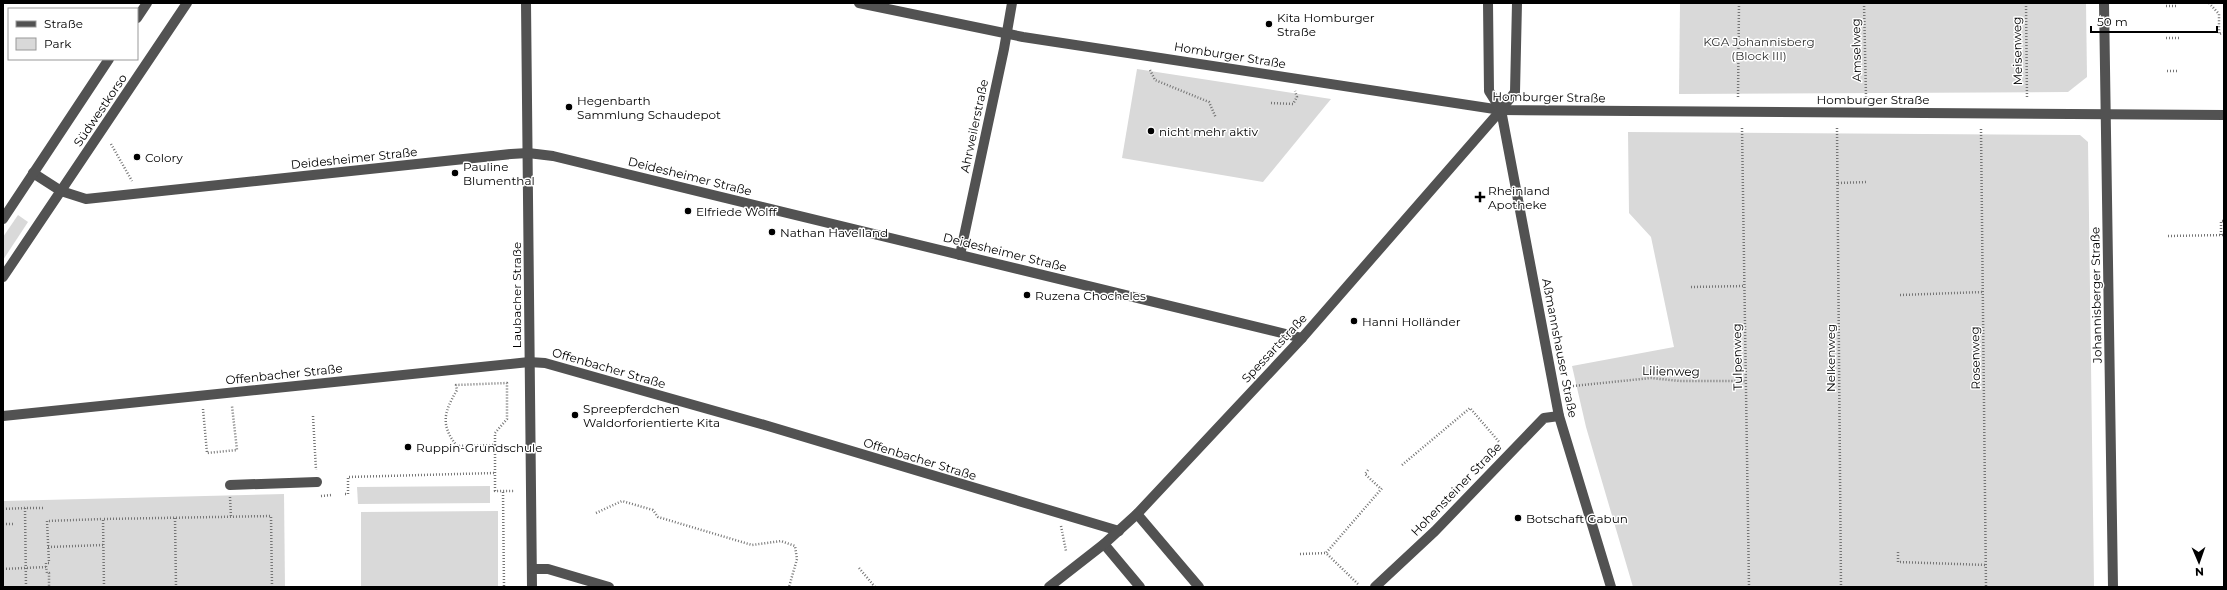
<svg xmlns="http://www.w3.org/2000/svg" width="2227" height="590" viewBox="0 0 2227 590" font-family="Montserrat,sans-serif">
	<rect width="100%" height="100%" fill="#fff"/>
	<g fill="#d9d9d9">
		<path d="M1680,3h406l1,74 -19,15 -389,2z"/>
		<path d="M1137,69l13,2 181,28 -68,83 -141,-24z"/>
		<path d="M1628,132l452,3 8,7 6,445h-461l-47,-160 -14,-61 102,-19 -23,-110 -22,-24z"/>
		<path d="M18,215l10,7 -25,38v-23z"/>
		<path d="M490,486v17l-132,1 -1,-17z"/>
		<path d="M284,494l1,93h-282v-86z"/>
		<path d="M498,511v76h-137v-75z"/>
	</g>
	<g fill="none" stroke-linecap="round" stroke-linejoin="round">
		<g stroke="#747474" stroke-width="2.5" stroke-dasharray="1 2" stroke-linecap="butt">
			<path d="M1864,3l2,94"/>
			<path d="M2026,3l1,95"/>
			<path d="M2209,3l10,11v20l5,-1"/>
			<path d="M2166,6h12"/>
			<path d="M2166,38h13"/>
			<path d="M1150,70l5,10 54,22 7,16"/>
			<path d="M2167,71h12"/>
			<path d="M1738,97l1,-94"/>
			<path d="M1271,103l22,1 4,-7 -2,-6"/>
			<path d="M1742,128l7,459"/>
			<path d="M1837,128l4,459"/>
			<path d="M1981,129l5,458"/>
			<path d="M111,144l21,37"/>
			<path d="M1838,183l29,-1"/>
			<path d="M2221,235v-14h3"/>
			<path d="M2168,236l56,-1"/>
			<path d="M1691,287l54,-1"/>
			<path d="M1900,295l83,-3"/>
			<path d="M1573,386l78,-8 29,3h66"/>
			<path d="M203,409l4,44 30,-3 -5,-44"/>
			<path d="M313,416l3,54"/>
			<path d="M495,445v-12l12,-14v-36l-51,2 1,5c-13,22 -17,35 0,56l38,-1v46h20"/>
			<path d="M1402,465l68,-57 30,35"/>
			<path d="M1368,470l-3,4 16,15"/>
			<path d="M503,492l1,95"/>
			<path d="M345,494h3v-17l147,-4"/>
			<path d="M321,496l11,-1"/>
			<path d="M230,497l1,20"/>
			<path d="M3,509l22,-1"/>
			<path d="M596,513l26,-12 31,9 5,7 94,28 29,-4 14,5 2,13 -8,28"/>
			<path d="M175,518l1,69"/>
			<path d="M3,524h10"/>
			<path d="M1061,526l5,25"/>
			<path d="M48,547l55,-2"/>
			<path d="M1898,552v10l89,3"/>
			<path d="M1300,554l26,-1"/>
			<path d="M46,567v-4h3l-2,-42 56,-2"/>
			<path d="M859,568l16,19"/>
			<path d="M3,569l43,-2 1,6h2v14"/>
			<path d="M1358,584l-32,-31 57,-66"/>
			<path d="M26,587l-1,-79h18"/>
			<path d="M104,587l-1,-68 168,-3 1,71"/>
		</g>
		<g stroke="#525252" stroke-width="10">
			<path d="M526,3l6,584"/>
			<path d="M859,3l164,34 478,73 723,5"/>
			<path d="M1488,3l1,88 12,19 58,306 52,171"/>
			<path d="M2104,3l9,584"/>
			<path d="M137,18l10,-15"/>
			<path d="M33,173l28,18 25,8 425,-45 17,-1 25,3 749,182"/>
			<path d="M3,219l106,-160"/>
			<path d="M960,255l44,-206 8,-46"/>
			<path d="M3,277l184,-274"/>
			<path d="M3,416l526,-54 16,1 223,63 351,105"/>
			<path d="M230,485l87,-3"/>
			<path d="M1137,514l62,73"/>
			<path d="M1104,544l36,43"/>
			<path d="M532,569h16l61,18"/>
			<path d="M1049,587l55,-43 33,-30 165,-176 199,-228 14,-18 2,-89"/>
			<path d="M1375,587l60,-56 109,-113 15,-2"/>
		</g>
	</g>
	<g fill="#000" stroke="#fff" stroke-width="1.5">
		<circle cx="1269" cy="24" r="4"/>
		<circle cx="569" cy="107" r="4"/>
		<circle cx="1151" cy="131" r="4"/>
		<circle cx="137" cy="157" r="4"/>
		<circle cx="455" cy="173" r="4"/>
		<path d="M1478 191h4v4h4v4h-4v4h-4v-4h-4v-4h4z"/>
		<circle cx="688" cy="211" r="4"/>
		<circle cx="772" cy="232" r="4"/>
		<circle cx="1027" cy="295" r="4"/>
		<circle cx="1354" cy="321" r="4"/>
		<circle cx="575" cy="415" r="4"/>
		<circle cx="408" cy="447" r="4"/>
		<circle cx="1518" cy="518" r="4"/>
	</g>
	<g text-anchor="middle" dominant-baseline="central" stroke-width="3" stroke-linejoin="round" paint-order="stroke">
		<g font-size="12" fill="#000" stroke="#fff" text-anchor="start">
			<text x="1277" y="17">Kita Homburger<tspan x="1277" dy="14">Straße</tspan></text>
			<text x="577" y="100">Hegenbarth<tspan x="577" dy="14">Sammlung Schaudepot</tspan></text>
			<text x="1159" y="131">nicht mehr aktiv</text>
			<text x="145" y="157">Colory</text>
			<text x="463" y="166">Pauline<tspan x="463" dy="14">Blumenthal</tspan></text>
			<text x="1488" y="190">Rheinland<tspan x="1488" dy="14">Apotheke</tspan></text>
			<text x="696" y="211">Elfriede Wolff</text>
			<text x="780" y="232">Nathan Havelland</text>
			<text x="1035" y="295">Ruzena Chocheles</text>
			<text x="1362" y="321">Hanni Holländer</text>
			<text x="583" y="408">Spreepferdchen<tspan x="583" dy="14">Waldorforientierte Kita</tspan></text>
			<text x="416" y="447">Ruppin-Grundschule</text>
			<text x="1526" y="518">Botschaft Gabun</text>
		</g>
		<g font-size="12" fill="#303030" stroke="#fff">
			<text x="1759" y="41">KGA Johannisberg<tspan x="1759" dy="14">(Block III)</tspan></text>
		</g>
		<g font-size="12" fill="#000" stroke="#fff">
			<text transform="translate(1856 50) rotate(-91)">Amselweg</text>
			<text transform="translate(2017 51) rotate(-91)">Meisenweg</text>
			<text transform="translate(1230 55) rotate(9)">Homburger Straße</text>
			<text transform="translate(1549 97) rotate(1)">Homburger Straße</text>
			<text x="1873" y="99">Homburger Straße</text>
			<text transform="translate(100 110) rotate(-56)">Südwestkorso</text>
			<text transform="translate(974 126) rotate(-78)">Ahrweilerstraße</text>
			<text transform="translate(354 158) rotate(-6)">Deidesheimer Straße</text>
			<text transform="translate(690 176) rotate(14)">Deidesheimer Straße</text>
			<text transform="translate(1005 252) rotate(14)">Deidesheimer Straße</text>
			<text transform="translate(516 295) rotate(-90)">Laubacher Straße</text>
			<text transform="translate(2096 295) rotate(-91)">Johannisberger Straße</text>
			<text transform="translate(1274 348) rotate(-47)">Spessartstraße</text>
			<text transform="translate(1560 348) rotate(79)">Aßmannshauser Straße</text>
			<text transform="translate(1737 357) rotate(-91)">Tulpenweg</text>
			<text transform="translate(1830 358) rotate(-90)">Nelkenweg</text>
			<text transform="translate(1975 358) rotate(-91)">Rosenweg</text>
			<text transform="translate(609 368) rotate(16)">Offenbacher Straße</text>
			<text transform="translate(1671 371) rotate(1)">Lilienweg</text>
			<text transform="translate(284 374) rotate(-6)">Offenbacher Straße</text>
			<text transform="translate(920 459) rotate(17)">Offenbacher Straße</text>
			<text transform="translate(1456 489) rotate(-46)">Hohensteiner Straße</text>
		</g>
	</g>
	<rect width="2227" height="590" fill="none" stroke="#000000" stroke-width="8"/>
	<rect x="8" y="8" width="130" height="52" fill="#ffffff" stroke="#999999"/>
	<rect x="16" y="21" width="20" height="6" fill="#525252" stroke="#999999"/>
	<text x="44" y="28" font-size="12" fill="#000000">Straße</text>
	<rect x="16" y="38" width="20" height="12" fill="#d9d9d9" stroke="#999999"/>
	<text x="44" y="48" font-size="12" fill="#000000">Park</text>
	<g transform="translate(2199 562) rotate(178)" stroke="#ffffff" stroke-width="3" paint-order="stroke">
	<path d="M0-3L7 15L0 10L-7 15Z" fill="#000000"/>
	<text y="-6" font-size="11" font-weight="bold" text-anchor="middle" fill="#000000">N</text>
	</g>
	<path d="M2091 26v6h126v-6" fill="none" stroke="#000000" stroke-width="2"/>
	<text x="2097" y="26" font-size="12" fill="#000000" stroke="#ffffff" stroke-width="3" paint-order="stroke">50 m</text>
</svg>
